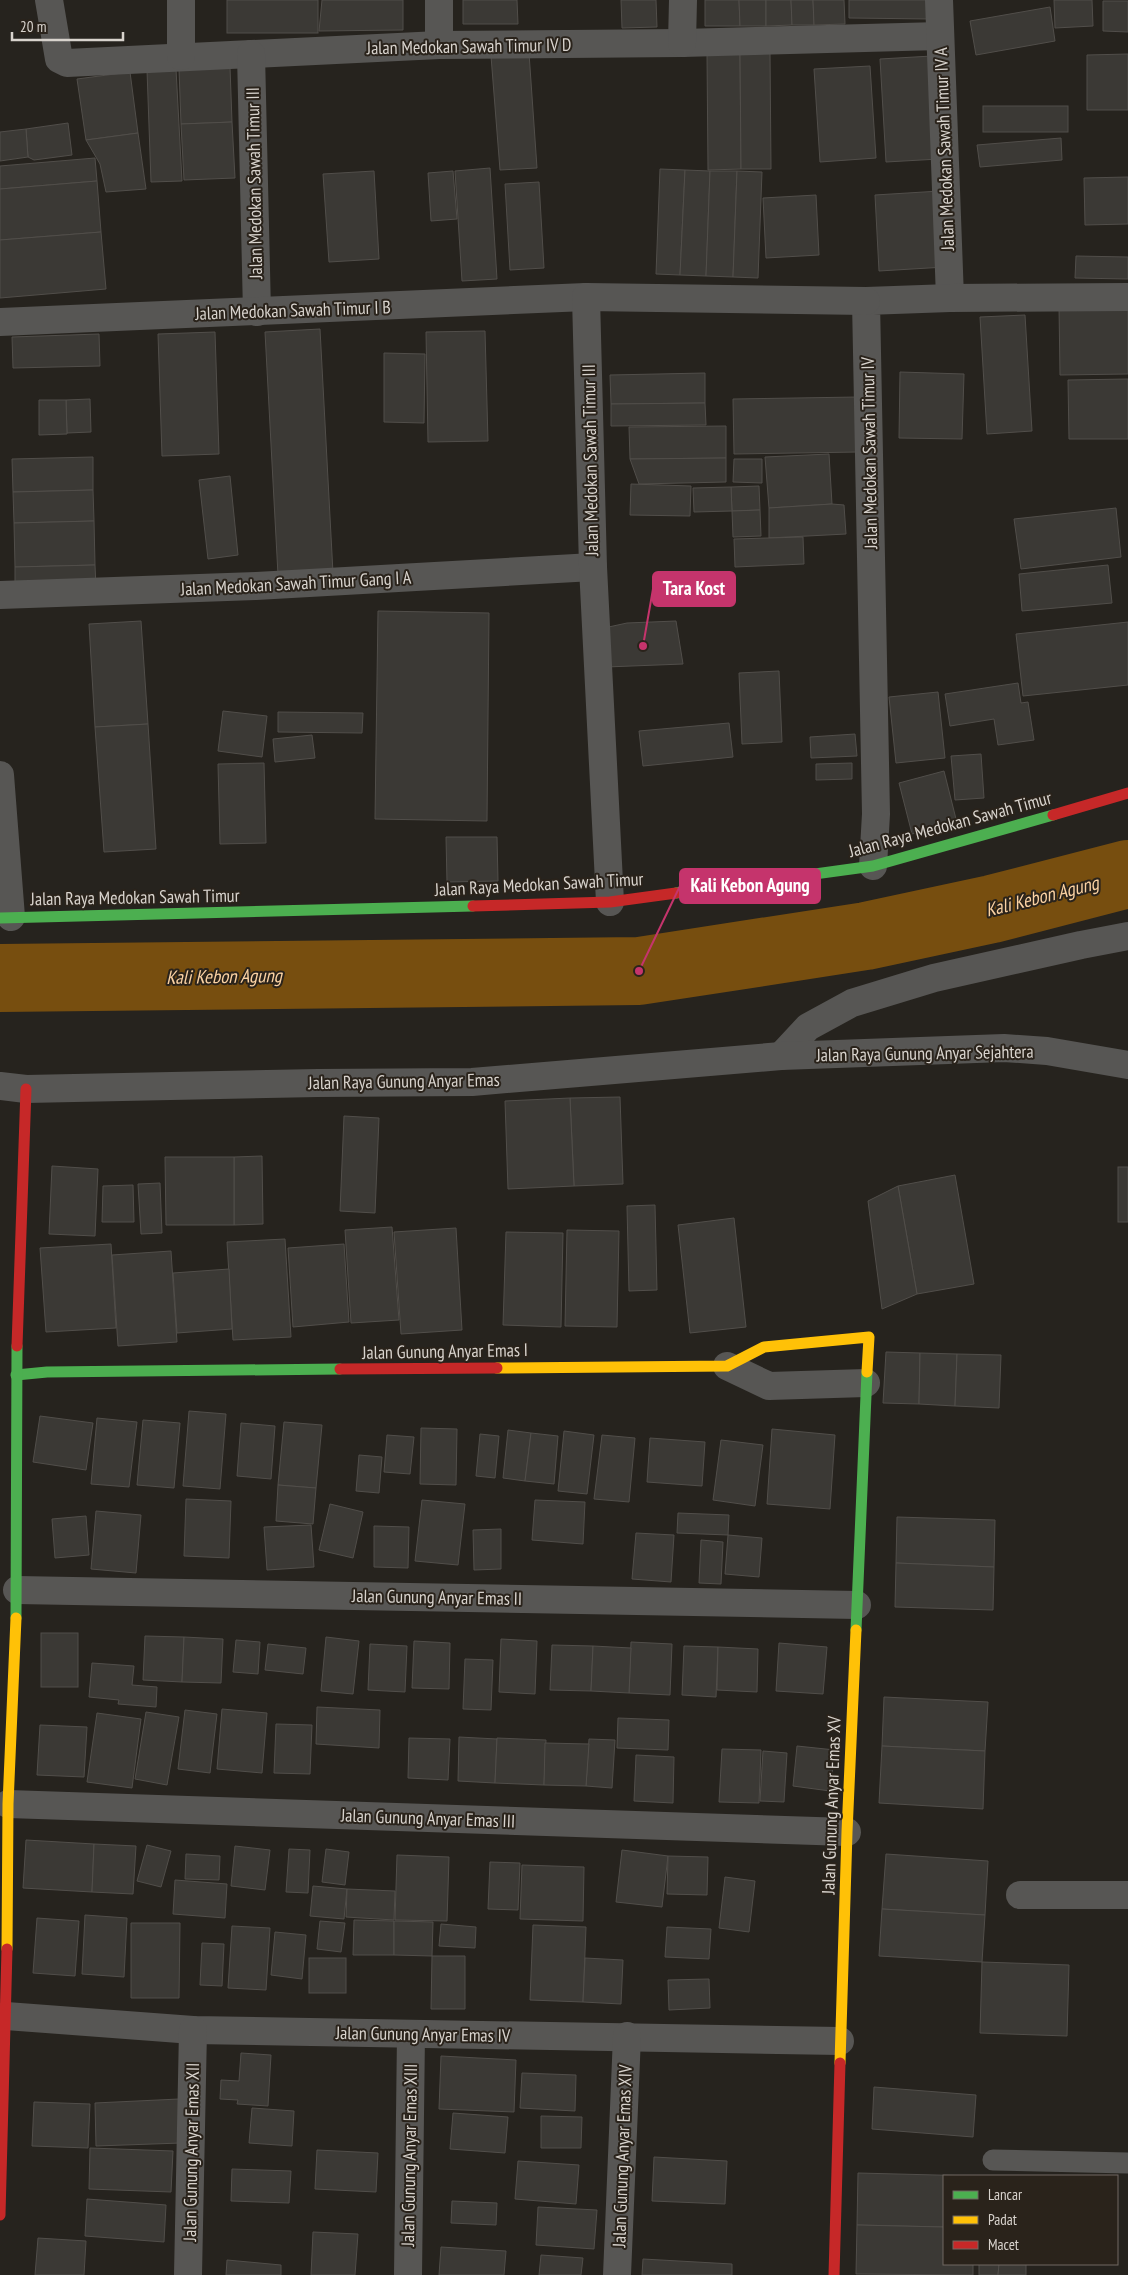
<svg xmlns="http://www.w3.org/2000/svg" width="1128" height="2275" viewBox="0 0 1128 2275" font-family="'PT Sans Narrow',sans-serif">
	<rect width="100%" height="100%" fill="#26231e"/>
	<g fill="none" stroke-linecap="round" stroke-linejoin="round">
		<path stroke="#774e0f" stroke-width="68" d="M0,978l639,-7 227,-35 126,-27 136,-35"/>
	</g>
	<g fill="#3b3935" stroke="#514e4a">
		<rect x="227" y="0" width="91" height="33"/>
		<path d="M322,0h81v30l-84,1z"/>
		<path d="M463,0h54l1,24h-55z"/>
		<path d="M621,0h35l1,27 -35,1z"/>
		<path d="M705,0h34l1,26h-35z"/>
		<path d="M739,0h27v26h-26z"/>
		<path d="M766,0h25l1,25 -26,1z"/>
		<path d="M791,0h22l1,25h-22z"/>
		<path d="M813,0h31l1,24 -31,1z"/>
		<path d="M849,0h82v19l-82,-1z"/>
		<path d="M1054,0h38l1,26 -38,2z"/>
		<path d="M1103,1h25v31l-25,-1z"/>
		<path d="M1050,7l5,34 -79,14 -6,-34z"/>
		<path d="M529,53l8,115 -37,2 -9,-114z"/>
		<path d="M707,53h33l1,116 -33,1z"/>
		<path d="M740,53h30l1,116h-30z"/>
		<path d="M1128,54v56h-41v-55z"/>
		<path d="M932,56l7,103 -53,3 -6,-103z"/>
		<path d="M870,66l6,92 -56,4 -6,-93z"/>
		<path d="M230,67l2,55 -51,2 -2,-55z"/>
		<path d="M176,69l6,112 -31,1 -4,-112z"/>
		<path d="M130,72l8,61 -52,7 -9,-61z"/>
		<rect x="983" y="106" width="85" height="26"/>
		<path d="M232,122l3,56 -51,2 -3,-56z"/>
		<path d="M68,123l4,32 -38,5 -6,-3 -2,-28z"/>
		<path d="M26,129l2,28 -28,4v-29z"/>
		<path d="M138,133l8,56 -40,3 -6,-28 -14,-24z"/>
		<path d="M1061,138l1,22 -82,7 -3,-22z"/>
		<path d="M95,158l2,23 -97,8v-23z"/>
		<path d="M490,168l7,111 -35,2 -7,-110z"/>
		<path d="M660,169l25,1 -5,105 -24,-1z"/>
		<path d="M685,170l25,1 -4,105 -26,-1z"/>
		<path d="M374,171l5,88 -50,3 -6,-88z"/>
		<path d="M453,171l4,48 -26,2 -3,-48z"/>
		<path d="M710,171h27l-4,106 -27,-1z"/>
		<path d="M737,171l25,1 -4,106 -25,-1z"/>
		<path d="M1128,177v47l-43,1 -1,-47z"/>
		<path d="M97,181l4,51 -101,8v-51z"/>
		<path d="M539,182l5,86 -34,2 -5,-86z"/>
		<path d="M940,191l5,76 -66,4 -4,-76z"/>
		<path d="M816,195l3,60 -53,3 -3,-60z"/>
		<path d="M101,232l5,57 -106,9v-58z"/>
		<path d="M1076,256l52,1v22l-53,-1z"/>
		<path d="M1059,306h69v68l-68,1z"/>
		<path d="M1025,315l7,116 -45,3 -7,-117z"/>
		<path d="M320,329l13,244 -55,2 -13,-243z"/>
		<path d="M485,331l3,110 -60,1 -2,-110z"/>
		<path d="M215,332l4,122 -57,2 -4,-122z"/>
		<path d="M99,334l1,32 -87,2 -1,-31z"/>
		<path d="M384,353l41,1 -1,69 -40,-1z"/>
		<path d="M900,372l64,2 -2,65 -63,-1z"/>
		<path d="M705,373v30l-94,1 -1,-29z"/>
		<path d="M1128,379v60h-59l-1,-59z"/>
		<path d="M858,397l1,55 -125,2 -1,-55z"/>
		<path d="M90,399l1,33 -24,1 -1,-33z"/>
		<path d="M39,400h27l1,34 -28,1z"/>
		<path d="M705,403l1,22 -95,1v-22z"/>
		<path d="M726,426v32l-96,1 -1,-32z"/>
		<path d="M829,454l3,50 -63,4 -4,-51z"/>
		<path d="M93,457v33l-80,2 -1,-33z"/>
		<path d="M726,458v24l-87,2 -9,-25z"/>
		<path d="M734,459h28v24l-29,-1z"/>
		<path d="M230,476l8,79 -30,4 -9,-79z"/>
		<path d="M631,484l60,2 -1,30 -60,-1z"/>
		<path d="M759,486l1,24 -28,1 -1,-24z"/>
		<path d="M731,487l1,24 -38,1 -1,-24z"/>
		<path d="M93,490l1,31 -80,2 -1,-31z"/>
		<path d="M832,504l12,1 2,29 -77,4v-30z"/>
		<path d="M1116,508l5,49 -100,12 -7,-50z"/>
		<path d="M760,510l1,26 -28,1 -1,-26z"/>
		<path d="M94,521l1,44 -80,2 -1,-44z"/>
		<path d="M803,537l1,27 -69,3 -1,-28z"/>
		<path d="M95,565l1,23 -81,2v-23z"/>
		<path d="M1108,565l4,38 -90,8 -3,-37z"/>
		<path d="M378,611l111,2 -2,208 -112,-2z"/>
		<path d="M141,621l7,103 -53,3 -6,-103z"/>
		<path d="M676,621l7,43 -77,3 -2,-39 23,-5z"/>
		<path d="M1128,622v63l-105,11 -7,-62z"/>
		<path d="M779,671l3,71 -40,2 -3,-71z"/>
		<path d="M1018,683l3,20 7,-1 6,38 -36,5 -4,-26 -44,7 -5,-32z"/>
		<path d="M938,692l7,66 -49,5 -7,-66z"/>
		<path d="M223,711l44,5 -5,41 -44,-6z"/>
		<path d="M278,712l85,1 -1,20 -84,-1z"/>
		<path d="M729,723l4,34 -90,9 -4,-35z"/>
		<path d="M148,724l8,125 -52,3 -9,-125z"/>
		<path d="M855,734l2,22 -46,2 -1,-21z"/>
		<path d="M312,735l3,23 -40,4 -2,-23z"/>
		<path d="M981,754l3,44 -29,2 -4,-44z"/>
		<path d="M264,763l2,80 -46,1 -2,-80z"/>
		<path d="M852,763v16l-36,1v-16z"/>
		<path d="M944,771l13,52 -45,11 -13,-51z"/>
		<path d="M446,837h51l1,44 -51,1z"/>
		<path d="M620,1097l3,87 -49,2 -4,-88z"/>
		<path d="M570,1098l4,88 -66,3 -3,-88z"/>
		<path d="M344,1116l35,2 -4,95 -35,-2z"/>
		<path d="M262,1156l1,68 -29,1v-68z"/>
		<path d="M165,1157h69v68h-68z"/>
		<path d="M52,1166l46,3 -3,67 -46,-2z"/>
		<rect x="1118" y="1167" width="10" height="55"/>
		<path d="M955,1175l19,109 -57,10 -19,-108z"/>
		<path d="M160,1183l2,50 -21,1 -3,-50z"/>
		<path d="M133,1185l1,37h-32l1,-36z"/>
		<path d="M898,1186l19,108 -35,15 -14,-108z"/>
		<path d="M655,1205l2,85 -28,1 -2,-85z"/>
		<path d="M734,1218l12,109 -56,6 -12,-108z"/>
		<path d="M392,1227l7,93 -48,3 -6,-93z"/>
		<path d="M456,1228l6,102 -61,4 -7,-102z"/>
		<path d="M567,1230l52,1 -2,96 -52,-1z"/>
		<path d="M506,1232l57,1 -2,94 -58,-2z"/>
		<path d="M285,1239l6,98 -58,3 -6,-98z"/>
		<path d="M111,1244l5,84 -70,4 -6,-84z"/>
		<path d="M344,1244l5,78 -56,5 -5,-79z"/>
		<path d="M171,1251l6,91 -59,4 -6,-91z"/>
		<path d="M229,1269l3,60 -55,4 -4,-60z"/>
		<path d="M886,1352l34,1 -1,51 -36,-1z"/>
		<path d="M920,1353l37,1 -2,52 -36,-2z"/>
		<path d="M957,1354l44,1 -2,53 -44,-2z"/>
		<path d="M189,1411l37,3 -6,75 -37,-3z"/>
		<path d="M40,1416l53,7 -7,47 -53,-8z"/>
		<path d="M97,1418l40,4 -8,65 -38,-3z"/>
		<path d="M143,1420l37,3 -6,65 -37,-3z"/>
		<path d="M284,1422l38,3 -6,63 -38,-3z"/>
		<path d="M241,1423l34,3 -4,53 -34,-3z"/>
		<path d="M421,1428l36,1 -1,56 -36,-1z"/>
		<path d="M772,1429l63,6 -5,74 -63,-5z"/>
		<path d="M508,1430l23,3 -6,48 -22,-3z"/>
		<path d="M564,1431l30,4 -7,59 -29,-3z"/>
		<path d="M531,1433l27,3 -4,48 -29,-3z"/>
		<path d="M480,1434l19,2 -4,42 -19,-2z"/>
		<path d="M387,1435l27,2 -4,37 -26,-2z"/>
		<path d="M602,1435l33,3 -6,64 -35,-3z"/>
		<path d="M650,1438l55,4 -3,44 -55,-4z"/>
		<path d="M721,1440l42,5 -8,61 -42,-6z"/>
		<path d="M359,1455l23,2 -3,36 -23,-2z"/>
		<path d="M278,1485l38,3 -3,36 -37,-3z"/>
		<path d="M186,1499l45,2 -2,57 -45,-2z"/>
		<path d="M422,1500l43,4 -7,61 -43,-4z"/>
		<path d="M535,1500l50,2 -2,42 -51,-4z"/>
		<path d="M330,1504l33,8 -10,46 -34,-8z"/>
		<path d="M96,1511l45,4 -5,58 -45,-4z"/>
		<path d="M678,1513l51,2 -1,20 -51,-2z"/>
		<path d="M86,1516l3,39 -34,3 -3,-39z"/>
		<path d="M897,1517l98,3 -1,47 -98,-4z"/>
		<path d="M311,1525l3,42 -47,3 -3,-43z"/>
		<path d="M374,1526l35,1 -1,41 -34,-1z"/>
		<path d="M501,1529v40l-27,1 -1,-40z"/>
		<path d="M636,1533l38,2 -3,47 -39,-3z"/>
		<path d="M728,1535l34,3 -3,39 -34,-3z"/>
		<path d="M701,1540l22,2 -2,42 -22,-1z"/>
		<path d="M896,1563l98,4 -1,43 -98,-3z"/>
		<rect x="41" y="1633" width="37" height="54"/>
		<path d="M145,1636l39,1 -2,45 -39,-2z"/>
		<path d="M184,1637l39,2 -2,44 -39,-1z"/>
		<path d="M326,1637l33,4 -6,53 -32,-3z"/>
		<path d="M501,1639l36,2 -2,53 -36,-2z"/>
		<path d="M236,1640l24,2 -2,32 -25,-2z"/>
		<path d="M414,1641l36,2 -1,46 -37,-1z"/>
		<path d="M631,1642l41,2 -2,51 -41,-2z"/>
		<path d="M779,1643l48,4 -4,47 -47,-3z"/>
		<path d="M268,1644l38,4 -3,26 -38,-4z"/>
		<path d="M370,1644l37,2 -2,46 -37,-2z"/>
		<path d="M552,1645l41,1 -2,45 -41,-1z"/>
		<path d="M593,1646l38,2 -2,45 -38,-2z"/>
		<path d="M684,1646l34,1 -2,50 -34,-2z"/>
		<path d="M718,1647l40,2 -1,43 -40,-2z"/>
		<path d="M465,1659l28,1 -2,50 -28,-1z"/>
		<path d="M92,1663l42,3 -2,19 25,2 -1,20 -38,-3 1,-4 -30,-3z"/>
		<path d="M884,1697l104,5 -3,49 -103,-5z"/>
		<path d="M317,1707l63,3 -1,38 -63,-4z"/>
		<path d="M222,1709l45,4 -5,60 -45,-4z"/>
		<path d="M185,1710l32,4 -7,59 -32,-4z"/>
		<path d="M146,1712l33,5 -12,68 -32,-6z"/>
		<path d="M97,1713l44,6 -9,69 -45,-6z"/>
		<path d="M618,1718l51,2 -1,30 -51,-2z"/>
		<path d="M276,1724l36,1 -2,49 -36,-1z"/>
		<path d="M40,1725l47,2 -3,50 -47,-2z"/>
		<path d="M459,1737l38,2 -2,44 -37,-2z"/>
		<path d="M409,1738l41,1 -2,41 -40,-2z"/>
		<path d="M497,1738l49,2 -2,45 -49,-2z"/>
		<path d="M589,1739l26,1 -3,48 -26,-2z"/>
		<path d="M545,1743l44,1 -3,42 -42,-1z"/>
		<path d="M797,1746l38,4 -5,41 -37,-5z"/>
		<path d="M882,1746l103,5 -2,58 -104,-6z"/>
		<path d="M722,1749l39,1 -2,53 -40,-1z"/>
		<path d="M763,1751l24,2 -3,49 -24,-1z"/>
		<path d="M636,1755l38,2 -1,46 -39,-2z"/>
		<path d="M26,1840l68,4 -2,48 -69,-4z"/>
		<path d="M94,1844l42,2 -3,48 -41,-2z"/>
		<path d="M147,1845l24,6 -10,36 -24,-6z"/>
		<path d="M235,1846l35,4 -5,40 -34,-4z"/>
		<path d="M289,1849l21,1 -2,43 -22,-1z"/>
		<path d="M326,1849l23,3 -4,33 -23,-3z"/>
		<path d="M622,1850l46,6 -6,51 -46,-5z"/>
		<path d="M186,1854l34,2 -1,24 -34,-1z"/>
		<path d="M886,1854l102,7 -3,54 -103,-6z"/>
		<path d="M397,1855l52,2 -2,64 -52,-1z"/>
		<path d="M668,1856l40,1 -1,38 -40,-1z"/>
		<path d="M490,1862l30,1 -2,47 -30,-1z"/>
		<path d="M522,1865l62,2 -1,54 -63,-2z"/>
		<path d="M725,1877l30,4 -6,51 -30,-4z"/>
		<path d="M175,1880l52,4 -2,34 -52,-4z"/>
		<path d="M313,1886l34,3 -3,30 -34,-3z"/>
		<path d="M347,1889l48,2 -1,29 -48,-3z"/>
		<path d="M882,1909l103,6 -3,47 -103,-6z"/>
		<path d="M85,1915l42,3 -3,59 -42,-3z"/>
		<path d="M37,1918l42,3 -4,55 -42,-3z"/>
		<path d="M354,1920l40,1v34h-41z"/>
		<path d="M320,1921l25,2 -4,29 -24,-3z"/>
		<path d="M394,1921l39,1 -1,34 -38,-1z"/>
		<path d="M131,1923h49l-1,75h-48z"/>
		<path d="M441,1924l35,3 -1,21 -36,-2z"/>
		<path d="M533,1925l53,2 -3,75 -53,-2z"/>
		<path d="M232,1926l38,2 -4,62 -38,-2z"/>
		<path d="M667,1927l44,2 -2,30 -44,-2z"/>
		<path d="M275,1932l31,3 -4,44 -31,-4z"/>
		<path d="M202,1943l22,1 -2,42 -22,-1z"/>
		<path d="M432,1956h33v53h-34z"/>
		<rect x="309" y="1958" width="37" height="35"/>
		<path d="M585,1958l38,2 -2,44 -38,-2z"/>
		<path d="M982,1962l87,3 -2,71 -87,-3z"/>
		<path d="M709,1979l1,29 -41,2 -1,-30z"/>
		<path d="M241,2053l30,2 -3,51 -31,-2 1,-4 -18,-1 1,-19 18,1z"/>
		<path d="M441,2056l75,4 -2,52 -75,-3z"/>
		<path d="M522,2073l54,2 -1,36 -55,-3z"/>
		<path d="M874,2087l102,8 -3,42 -101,-8z"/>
		<path d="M179,2099l2,44 -85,3 -1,-43z"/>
		<path d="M34,2102l56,2 -2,44 -56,-2z"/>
		<path d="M252,2108l42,3 -2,35 -43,-3z"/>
		<path d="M453,2113l55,4 -3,36 -55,-4z"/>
		<path d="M541,2116l41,1 -1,31h-40z"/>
		<path d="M90,2148l83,3 -2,41 -82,-3z"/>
		<path d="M317,2150l61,3 -2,39 -61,-3z"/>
		<path d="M654,2157l73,4 -2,43 -73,-3z"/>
		<path d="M518,2161l61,4 -3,39 -61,-5z"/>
		<path d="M232,2169l59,2 -2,32 -58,-2z"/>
		<path d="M858,2173l117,3h-31v51l-87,-2z"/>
		<path d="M87,2199l79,6 -2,37 -79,-6z"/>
		<path d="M452,2201l45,2 -1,22 -45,-2z"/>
		<path d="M538,2207l59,3 -3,39 -58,-4z"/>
		<path d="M857,2225l87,2v37h29v11l-117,-1z"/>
		<path d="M313,2232l45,2 -3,41h-44z"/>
		<path d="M38,2238l48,3 -2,34h-49z"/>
		<path d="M441,2247l65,4 -2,24h-65z"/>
		<path d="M541,2255l42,3 -2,17h-42z"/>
		<path d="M643,2259l89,5v11h-90z"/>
		<path d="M227,2260l54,5v10h-55z"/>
		<path d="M979,2264h20l-1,11h-19z"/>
		<path d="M999,2264h27v11h-28z"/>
	</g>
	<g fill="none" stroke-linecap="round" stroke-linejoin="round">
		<path stroke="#575654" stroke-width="21" d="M993,2160l135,3"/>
		<g stroke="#575654" stroke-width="28">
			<path d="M49,0l10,59 8,4 372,-18 243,-2 258,-7"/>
			<path d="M181,0v56"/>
			<path d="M939,0l11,298"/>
			<path d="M682,43l1,-43"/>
			<path d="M439,45v-45"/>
			<path d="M251,54l6,258"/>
			<path d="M0,322l586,-25"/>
			<path d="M0,595l256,-9 337,-19"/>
			<path d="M0,775l11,142"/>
			<path d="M873,866l3,-52 -10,-513 84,-3 178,-1"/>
			<path d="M610,902l-17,-335 -7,-270 280,4"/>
			<path d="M781,1056l27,-29 44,-24 82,-25 147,-33 47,-9"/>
			<path d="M0,1086l26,3 292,-6 154,-1 309,-26 223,-8 43,3 81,14"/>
			<path d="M727,1366l42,20 97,-3"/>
			<path d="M17,1590l840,15"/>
			<path d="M8,1804l839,28"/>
			<path d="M1020,1895h108"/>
			<path d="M6,2016l187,14 647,11"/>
			<path d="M188,2275l5,-245"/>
			<path d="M408,2275l3,-241"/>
			<path d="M617,2275l10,-239"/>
		</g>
		<g stroke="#4caf50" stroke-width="11">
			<path d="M676,893l197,-27 180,-51"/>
			<path d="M0,918l473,-12"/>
			<path d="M16,1375l31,-3 293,-3"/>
			<path d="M16,1618l1,-272"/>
			<path d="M856,1630l11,-258"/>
		</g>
		<g stroke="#ffc107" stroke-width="11">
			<path d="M497,1368l230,-2 37,-19 105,-10 -2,35"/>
			<path d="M7,1949l1,-145 8,-186"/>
			<path d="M840,2063l7,-231 9,-202"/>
		</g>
		<g stroke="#c62828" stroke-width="11">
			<path d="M1053,815l75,-22"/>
			<path d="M473,906l137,-4 66,-9"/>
			<path d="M17,1346l9,-257"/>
			<path d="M340,1369l157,-1"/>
			<path d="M0,2215l7,-266"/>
			<path d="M834,2275l6,-212"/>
		</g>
	</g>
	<g text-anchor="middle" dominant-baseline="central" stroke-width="4" stroke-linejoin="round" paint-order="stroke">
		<g font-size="18" fill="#d8d3cd" stroke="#2a231b">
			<text transform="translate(469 46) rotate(-1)">Jalan Medokan Sawah Timur IV D</text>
			<text transform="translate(944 149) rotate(-92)">Jalan Medokan Sawah Timur IV A</text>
			<text transform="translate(254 183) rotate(-91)">Jalan Medokan Sawah Timur III</text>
			<text transform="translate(293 310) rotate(-2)">Jalan Medokan Sawah Timur I B</text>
			<text transform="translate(869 453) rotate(-91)">Jalan Medokan Sawah Timur IV</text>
			<text transform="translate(590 460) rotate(-91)">Jalan Medokan Sawah Timur III</text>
			<text transform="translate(296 583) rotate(-3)">Jalan Medokan Sawah Timur Gang I A</text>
			<text transform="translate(950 824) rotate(-15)">Jalan Raya Medokan Sawah Timur</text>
			<text transform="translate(539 884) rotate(-3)">Jalan Raya Medokan Sawah Timur</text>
			<text transform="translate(135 897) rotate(-1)">Jalan Raya Medokan Sawah Timur</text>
			<text transform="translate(925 1053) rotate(-1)">Jalan Raya Gunung Anyar Sejahtera</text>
			<text transform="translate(404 1081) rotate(-1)">Jalan Raya Gunung Anyar Emas</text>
			<text transform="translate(445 1351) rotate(-1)">Jalan Gunung Anyar Emas I</text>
			<text transform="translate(437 1597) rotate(1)">Jalan Gunung Anyar Emas II</text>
			<text transform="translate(831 1805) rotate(-88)">Jalan Gunung Anyar Emas XV</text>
			<text transform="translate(428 1818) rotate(2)">Jalan Gunung Anyar Emas III</text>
			<text transform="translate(423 2034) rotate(1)">Jalan Gunung Anyar Emas IV</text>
			<text transform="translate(191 2152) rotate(-89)">Jalan Gunung Anyar Emas XII</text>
			<text transform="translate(409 2155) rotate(-89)">Jalan Gunung Anyar Emas XIII</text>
			<text transform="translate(622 2156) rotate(-88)">Jalan Gunung Anyar Emas XIV</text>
		</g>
		<g font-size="19" font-style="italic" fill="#fbd2a3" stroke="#2a231b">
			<text transform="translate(1042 896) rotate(-14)">Kali Kebon Agung</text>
			<text transform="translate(224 976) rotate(-1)">Kali Kebon Agung</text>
		</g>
	</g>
	<path fill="none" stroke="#c5346c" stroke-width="2" d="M643 646L653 589M639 971L680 886"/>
	<g fill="#c5346c" stroke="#2a231b" stroke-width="2">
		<circle cx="643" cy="646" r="5"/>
		<circle cx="639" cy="971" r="5"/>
	</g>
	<g fill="#c5346c" stroke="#c5346c" stroke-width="2">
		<rect x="653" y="572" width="82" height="34" rx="5"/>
		<rect x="680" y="869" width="140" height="34" rx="5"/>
	</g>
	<g font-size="19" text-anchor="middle" font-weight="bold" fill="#fff">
		<text x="694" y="595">Tara Kost</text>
		<text x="750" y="892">Kali Kebon Agung</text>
	</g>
	<rect x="943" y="2175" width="175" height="90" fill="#2a231b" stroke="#706962"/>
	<rect x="953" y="2191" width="25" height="8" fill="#4caf50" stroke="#706962"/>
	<text x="988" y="2200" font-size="15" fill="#d8d3cd">Lancar</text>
	<rect x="953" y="2216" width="25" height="8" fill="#ffc107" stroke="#706962"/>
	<text x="988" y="2225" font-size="15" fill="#d8d3cd">Padat</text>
	<rect x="953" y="2241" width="25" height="8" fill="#c62828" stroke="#706962"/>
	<text x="988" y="2250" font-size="15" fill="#d8d3cd">Macet</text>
	<path d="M12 32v8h111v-8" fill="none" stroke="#d8d3cd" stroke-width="2.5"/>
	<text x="20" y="32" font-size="15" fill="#d8d3cd" stroke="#2a231b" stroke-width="4" paint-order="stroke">20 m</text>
</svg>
